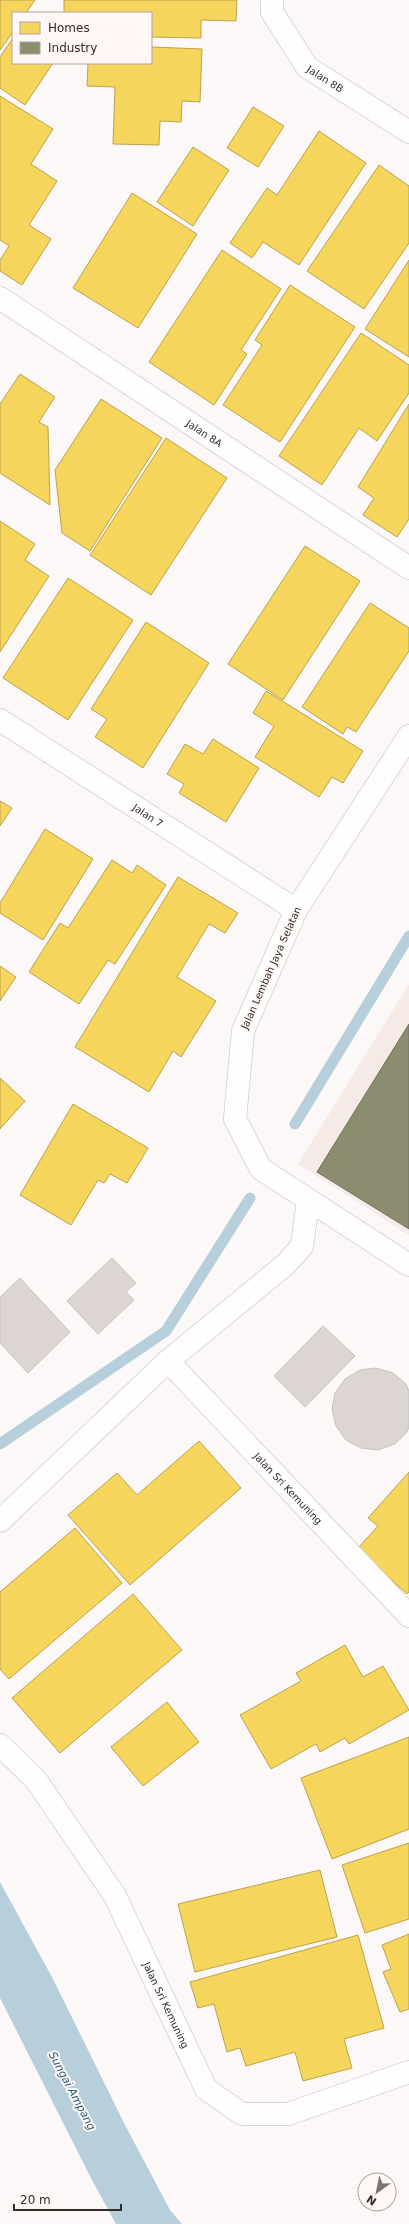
<svg xmlns="http://www.w3.org/2000/svg" width="409" height="2224" viewBox="0 0 409 2224" font-family="'DejaVu Sans',sans-serif">
	<rect width="100%" height="100%" fill="#fcf8f7"/>
	<path fill="#f5eae6" d="M409,984v251l-111,-71z"/>
	<path fill="#b7cedb" d="M0,1882l53,97 71,144 46,87 12,14h-66l-23,-42 -93,-184z"/>
	<g fill="#f6d55c" stroke="#bca24c">
		<path d="M0,0h35l-9,13h-13v19l-13,18z"/>
		<path d="M64,0h173l-1,21 -35,-1v18l-50,-1v-24h-87z"/>
		<path d="M13,38v25h40l-28,42 -25,-17v-31z"/>
		<path d="M151,47l51,2 -2,53 -18,-1 -1,21 -21,-1 -1,24 -46,-1 2,-57 -28,-1 1,-23h63z"/>
		<path d="M0,96l53,33 -22,35 26,17 -28,44 22,14 -29,46 -22,-14v-11l9,-14 -9,-6z"/>
		<path d="M253,107l31,19 -26,41 -31,-19z"/>
		<path d="M319,131l47,32 -67,102 -36,-23 -11,16 -22,-15 37,-55 10,7z"/>
		<path d="M193,147l36,23 -36,56 -36,-24z"/>
		<path d="M379,165l30,21v57l-45,66 -57,-38z"/>
		<path d="M132,193l65,41 -59,94 -65,-40z"/>
		<path d="M222,250l59,39 -40,61 6,4 -33,51 -65,-43z"/>
		<path d="M409,260v97l-44,-28z"/>
		<path d="M290,285l65,42 -75,115 -57,-37 39,-60 -7,-5z"/>
		<path d="M361,333l48,32v28l-32,48 -18,-13 -37,57 -43,-29z"/>
		<path d="M20,374l35,23 -16,25 9,5 2,78 -50,-32v-69z"/>
		<path d="M101,399l61,39 -72,113 -28,-18 -7,-63z"/>
		<path d="M409,404v115l-12,18 -34,-22 11,-17 -16,-11z"/>
		<path d="M166,438l61,40 -76,117 -61,-40z"/>
		<path d="M0,521l35,23 -10,16 24,16 -49,76z"/>
		<path d="M305,546l55,35 -77,119 -55,-36z"/>
		<path d="M68,578l65,42 -65,100 -65,-42z"/>
		<path d="M370,603l39,25v23l-53,81 -9,-5 -4,7 -41,-27z"/>
		<path d="M146,622l63,41 -66,105 -48,-31 12,-18 -16,-10z"/>
		<path d="M266,691l97,60 -20,32 -11,-6 -13,20 -64,-40 19,-31 -21,-13z"/>
		<path d="M213,739l46,29 -33,54 -47,-29 5,-9 -17,-10 18,-30 18,10z"/>
		<path d="M0,801l12,7 -12,18z"/>
		<path d="M45,829l48,30 -50,81 -43,-27v-10z"/>
		<path d="M112,860l20,13 5,-8 29,20 -51,79 -7,-4 -29,44 -50,-32 31,-49 8,5z"/>
		<path d="M178,877l60,36 -13,20 -16,-9 -32,53 39,24 -35,56 -8,-6 -24,41 -74,-45z"/>
		<path d="M0,966l16,11 -16,24z"/>
		<path d="M0,1078l25,23 -25,28z"/>
		<path d="M73,1104l75,44 -21,35 -17,-9 -6,9 -6,-3 -27,45 -51,-30z"/>
		<path d="M199,1441l42,47 -111,97 -62,-70 49,-42 20,22z"/>
		<path d="M409,1472v120l-2,2 -50,-45 21,-23 -10,-8z"/>
		<path d="M75,1528l47,55 -113,96 -9,-10v-77z"/>
		<path d="M133,1594l49,56 -122,103 -48,-55z"/>
		<path d="M345,1645l18,32 20,-11 26,44 -60,34 -4,-6 -25,14 -4,-8 -45,25 -31,-54 61,-34 -5,-8z"/>
		<path d="M167,1702l32,40 -56,44 -32,-39z"/>
		<path d="M409,1737v92l-77,30 -31,-81z"/>
		<path d="M409,1843v76l-44,14 -23,-68z"/>
		<path d="M320,1870l17,67 -142,35 -17,-68z"/>
		<path d="M409,1934v75l-9,3 -17,-40 8,-3 -9,-24z"/>
		<path d="M358,1935l26,93 -40,11 8,29 -49,13 -8,-29 -49,14 -6,-18 -13,4 -13,-48 -16,4 -8,-26z"/>
	</g>
	<path fill="#8c8c6e" stroke="#726f58" d="M409,1024v205l-92,-57z"/>
	<g fill="none" stroke-linecap="round" stroke-linejoin="round">
		<g stroke="#b7cedb" stroke-width="11">
			<path d="M295,1124l114,-188"/>
			<path d="M0,1444l166,-113 84,-133"/>
		</g>
	</g>
	<g fill="#dcd5d2" stroke="#c8c2be">
		<path d="M112,1258l24,25 -10,9 8,8 -36,34 -31,-33z"/>
		<path d="M20,1278l50,54 -42,41 -28,-30v-46z"/>
		<path d="M323,1326l32,30 -50,51 -31,-31z"/>
		<path d="M376,1368l17,5 13,11 3,7v36l-2,5 -12,12 -17,6 -17,-2 -15,-8 -10,-14 -4,-17 3,-16 10,-14 15,-9z"/>
	</g>
	<g fill="none" stroke-linecap="round" stroke-linejoin="round">
		<g stroke="#dcd5d2" stroke-width="24">
			<g id="minor">
				<path id="s1" d="M272,0v12l35,55 102,65"/>
				<path id="s2" d="M0,298l409,270"/>
				<path id="s3" d="M0,720l296,190"/>
				<path d="M409,736l-113,174 -53,121 -8,88 26,50 148,96"/>
				<path id="s4" d="M168,1361l241,255"/>
				<path d="M0,1521l168,-160 118,-97 16,-18 6,-45"/>
				<path id="s5" d="M0,1745l36,35 79,116 91,193 36,25h46l121,-42"/>
			</g>
		</g>
		<use href="#minor" stroke="#fffefe" stroke-width="22"/>
	</g>
	<g text-anchor="middle" dominant-baseline="central" stroke-width="4" stroke-linejoin="round" paint-order="stroke">
		<g font-size="10" fill="#362b26" stroke="#fef7f5">
			<text stroke="none"><textPath href="#s1" startOffset="99">Jalan 8B</textPath></text>
			<text stroke="none"><textPath href="#s2" startOffset="245">Jalan 8A</textPath></text>
			<text stroke="none"><textPath href="#s3" startOffset="176">Jalan 7</textPath></text>
			<text transform="translate(271 968) rotate(-66)">Jalan Lembah Jaya Selatan</text>
			<text stroke="none"><textPath href="#s4" startOffset="175">Jalan Sri Kemuning</textPath></text>
			<text stroke="none"><textPath href="#s5" startOffset="311">Jalan Sri Kemuning</textPath></text>
		</g>
		<g font-size="11" font-style="italic" fill="#245e7a" stroke="#fef7f5">
			<text transform="translate(72 2091) rotate(62)">Sungai Ampang</text>
		</g>
	</g>
	<rect x="12" y="12" width="140" height="52" fill="#fef7f5" stroke="#aea5a2"/>
	<rect x="20" y="22" width="20" height="12" fill="#f6d55c" stroke="#aea5a2"/>
	<text x="48" y="32" font-size="12" fill="#362b26">Homes</text>
	<rect x="20" y="42" width="20" height="12" fill="#8c8c6e" stroke="#aea5a2"/>
	<text x="48" y="52" font-size="12" fill="#362b26">Industry</text>
	<g transform="translate(377 2192) rotate(213)"><circle r="19" fill="#fef7f5" stroke="#aea5a2"/>
	<path d="M0-3L7 15L0 10L-7 15Z" fill="#7b736f"/>
	<text y="-6" font-size="11" font-weight="bold" text-anchor="middle" fill="#362b26">N</text>
	</g>
	<path d="M14 2204v6h107v-6" fill="none" stroke="#362b26" stroke-width="2"/>
	<text x="20" y="2204" font-size="12" fill="#362b26" stroke="#fef7f5" stroke-width="3" paint-order="stroke">20 m</text>
</svg>
